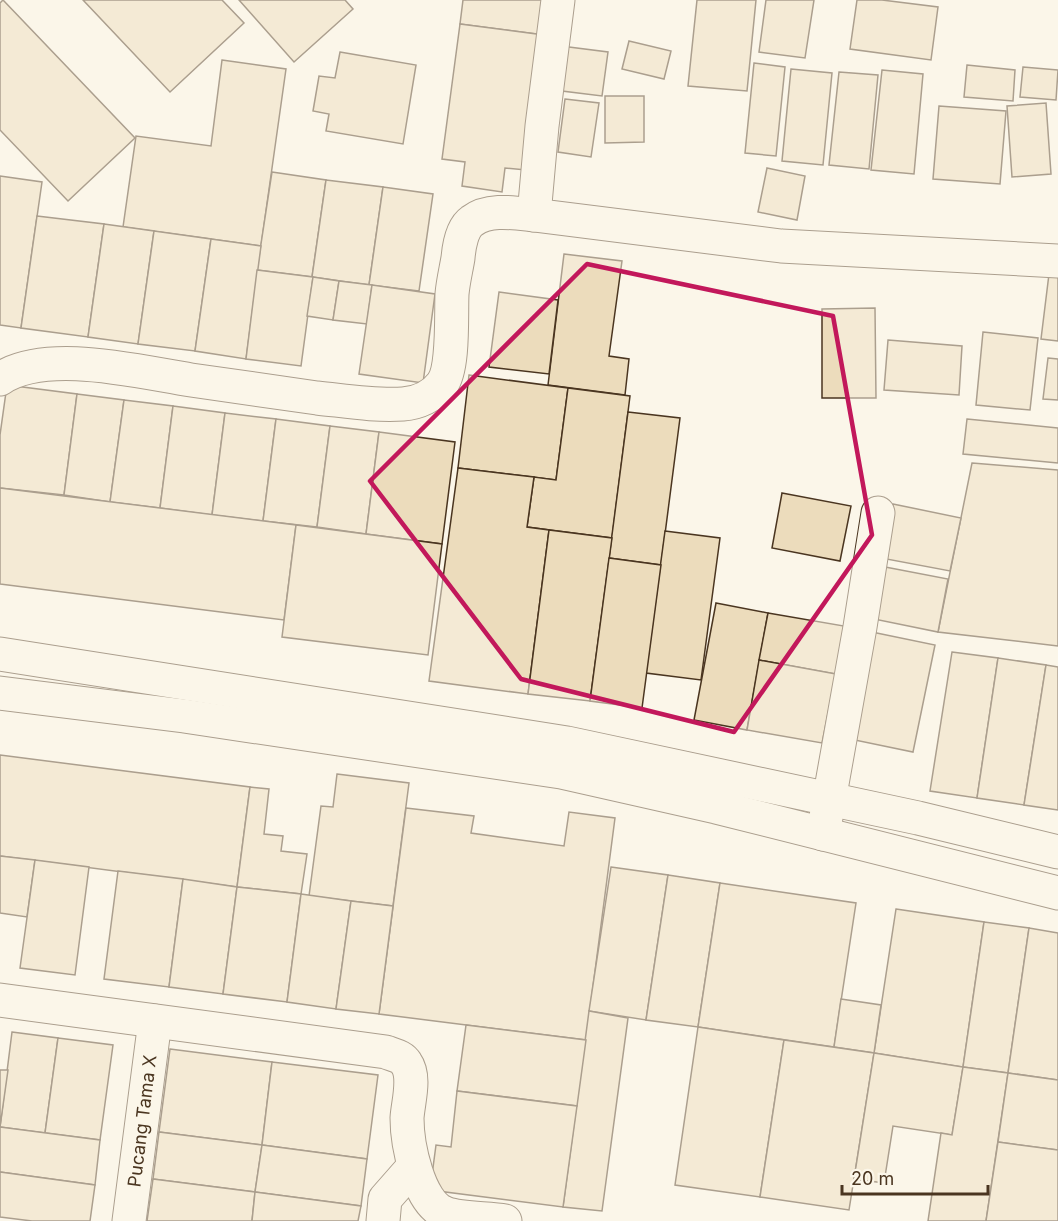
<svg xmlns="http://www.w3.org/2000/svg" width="1058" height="1221" viewBox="0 0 1058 1221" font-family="Inter,sans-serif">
	<rect width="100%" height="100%" fill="#fbf6e9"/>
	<g fill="#ecdcbc" stroke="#4a3520" stroke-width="1.5">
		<path d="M3,0l132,138 -67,63 -68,-71v-127z"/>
		<path d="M83,0h139l22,23 -74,69z"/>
		<path d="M239,0h106l8,9 -59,53z"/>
		<path d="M463,0h85l-4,35 -84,-11z"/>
		<path d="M697,0h59l-9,91 -59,-5z"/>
		<path d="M766,0h48l-9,58 -46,-6z"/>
		<path d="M857,0h25l56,7 -7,53 -81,-11z"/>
		<path d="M460,24l84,11 -18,135 -21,-2 -3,24 -40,-6 3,-24 -23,-3z"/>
		<path d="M629,41l42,10 -7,28 -42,-10z"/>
		<path d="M561,46l47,6 -6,44 -48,-6z"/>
		<path d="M340,52l76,13 -13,79 -77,-13 3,-17 -16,-3 6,-35 16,2z"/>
		<path d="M222,60l64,9 -25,177 -138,-19 13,-91 75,10z"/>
		<path d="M754,63l31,4 -9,89 -31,-3z"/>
		<path d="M967,65l48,5 -2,31 -49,-4z"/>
		<path d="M1023,67l35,3 -2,30 -36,-3z"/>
		<path d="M791,69l41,4 -9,92 -41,-4z"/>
		<path d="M882,70l41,4 -9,100 -43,-4z"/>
		<path d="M839,72l39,3 -9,94 -40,-4z"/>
		<path d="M605,96h39v46l-39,1z"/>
		<path d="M565,99l34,4 -8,54 -33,-5z"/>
		<path d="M1046,103l5,71 -39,3 -5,-71z"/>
		<path d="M939,106l67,5 -6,73 -67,-5z"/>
		<path d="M767,168l38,8 -8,44 -39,-8z"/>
		<path d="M272,172l54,8 -14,97 -55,-7z"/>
		<path d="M0,176l42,6 -21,146 -21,-3z"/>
		<path d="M326,180l57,7 -14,98 -57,-8z"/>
		<path d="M383,187l50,7 -14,97 -50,-6z"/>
		<path d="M37,216l67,8 -16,113 -67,-9z"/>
		<path d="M104,224l50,7 -16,113 -50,-7z"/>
		<path d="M154,231l57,8 -16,112 -57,-7z"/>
		<path d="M211,239l50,7 -15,113 -51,-8z"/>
		<path d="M564,254l58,7 -13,95 20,3 -4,36 -77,-10z"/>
		<path d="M257,270l56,7 -12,89 -55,-7z"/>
		<path d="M1049,274l9,1v66l-17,-2z"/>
		<path d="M313,277l26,4 -6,39 -26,-4z"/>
		<path d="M339,281l33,4 -5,39 -34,-4z"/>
		<path d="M372,285l63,9 -12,89 -64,-9z"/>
		<path d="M499,292l59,8 -9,74 -60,-7z"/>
		<path d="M875,308l1,90h-54v-89z"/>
		<path d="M983,332l55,6 -8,72 -54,-5z"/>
		<path d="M888,340l74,6 -3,49 -75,-5z"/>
		<path d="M1048,358l10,1v41l-15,-1z"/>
		<path d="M469,375l99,13 -12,92 -98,-12z"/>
		<path d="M7,385l70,9 -13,101 -64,-7v-53z"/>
		<path d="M568,388l62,8 -18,142 -85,-11 7,-50 22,3z"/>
		<path d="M77,394l47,6 -14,102 -46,-7z"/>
		<path d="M124,400l49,6 -13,102 -50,-6z"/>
		<path d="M173,406l52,7 -13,102 -52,-7z"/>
		<path d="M628,412l52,6 -19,147 -52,-7z"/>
		<path d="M225,413l51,6 -13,102 -51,-6z"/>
		<path d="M276,419l54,7 -13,101 -54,-6z"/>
		<path d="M967,419l91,9v35l-95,-9z"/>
		<path d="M330,426l49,6 -13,102 -49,-7z"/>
		<path d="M379,432l76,10 -13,102 -76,-10z"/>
		<path d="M972,463l86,7v176l-120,-14z"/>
		<path d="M458,468l76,9 -7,50 22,3 -21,164 -99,-13z"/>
		<path d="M0,488l296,37 -12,95 -284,-36z"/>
		<path d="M782,493l69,13 -11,55 -68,-13z"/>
		<path d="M893,504l68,14 -11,53 -69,-13z"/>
		<path d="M296,525l146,19 -14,111 -146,-18z"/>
		<path d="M549,530l63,8 -22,163 -62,-7z"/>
		<path d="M665,531l55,7 -19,142 -55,-7z"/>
		<path d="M609,558l52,7 -19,143 -52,-7z"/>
		<path d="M880,566l68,13 -10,53 -69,-14z"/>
		<path d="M716,603l52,10 -21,117 -53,-10z"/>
		<path d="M768,613l76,13 -8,48 -77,-14z"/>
		<path d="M867,631l68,14 -22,107 -68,-14z"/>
		<path d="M952,652l46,6 -21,140 -47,-7z"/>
		<path d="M998,658l48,7 -22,140 -47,-7z"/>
		<path d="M759,660l77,14 -14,69 -75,-13z"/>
		<path d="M1046,665l12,2v143l-34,-5z"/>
		<path d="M0,755l250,32 -13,100 -237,-31z"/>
		<path d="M337,774l72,9 -16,123 -84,-10 12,-90 12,1z"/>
		<path d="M250,787l19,2 -5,45 19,2 -2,15 26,3 -6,40 -64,-7z"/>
		<path d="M406,808l68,8 -3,17 93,13 5,-34 46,6 -29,222 -207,-26z"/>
		<path d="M0,856l35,4 -8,57 -27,-4z"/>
		<path d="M35,860l54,7 -14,108 -55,-7z"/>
		<path d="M611,867l57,8 -22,145 -57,-9z"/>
		<path d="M118,871l65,8 -14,108 -65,-8z"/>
		<path d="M668,875l52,8 -22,144 -52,-7z"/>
		<path d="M183,879l54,8 -14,107 -54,-7z"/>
		<path d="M720,883l136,20 -22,144 -136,-20z"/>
		<path d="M237,887l64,7 -14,108 -64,-8z"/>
		<path d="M301,894l50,7 -15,108 -49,-7z"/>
		<path d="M351,901l42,5 -14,108 -43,-5z"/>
		<path d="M896,909l88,13 -21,145 -89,-14z"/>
		<path d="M984,922l45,6 -21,145 -45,-6z"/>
		<path d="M1029,928l29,5v147l-50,-7z"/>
		<path d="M841,999l40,6 -7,48 -40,-6z"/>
		<path d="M589,1011l39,7 -26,193 -39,-4z"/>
		<path d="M466,1025l120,15 -9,66 -120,-15z"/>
		<path d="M698,1027l86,13 -24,157 -85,-12z"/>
		<path d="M12,1032l46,6 -13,95 -45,-6z"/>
		<path d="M58,1038l55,7 -13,95 -55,-7z"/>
		<path d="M784,1040l90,13 -25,157 -89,-13z"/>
		<path d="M170,1049l102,13 -10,83 -103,-13z"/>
		<path d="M874,1053l89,14 -11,68 -59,-9 -9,57 -30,-4z"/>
		<path d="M272,1062l106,13 -11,84 -105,-14z"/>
		<path d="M963,1067l45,6 -22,148h-58l13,-88 11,2z"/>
		<path d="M0,1070h8l-8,57z"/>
		<path d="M1008,1073l50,7v70l-60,-8z"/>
		<path d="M457,1091l120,15 -14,101 -133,-17 6,-45 15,2z"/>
		<path d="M0,1127l100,13 -5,45 -95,-13z"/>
		<path d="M159,1132l103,13 -7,47 -102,-13z"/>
		<path d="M998,1142l60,8v71h-72z"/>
		<path d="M262,1145l105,14 -6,47 -106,-14z"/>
		<path d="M0,1172l95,13 -5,36h-58l-32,-4z"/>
		<path d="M153,1179l102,13 -3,29h-105z"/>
		<path d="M255,1192l106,14 -3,15h-106z"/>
	</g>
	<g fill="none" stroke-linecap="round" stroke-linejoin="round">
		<g stroke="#4a3520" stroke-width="35">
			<g id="street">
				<path d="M558,0l-16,126 -8,89 247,31 277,15"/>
				<path d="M0,379c46,-31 139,-7 191,1 42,6 84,12 126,18 29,3 58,8 86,6 15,-1 30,-8 39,-20 12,-16 9,-69 10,-90 1,-12 4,-24 6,-36 1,-12 4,-30 14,-37 17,-13 43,-8 62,-6"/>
				<path d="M823,834l37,-207 18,-114"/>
				<path d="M0,1000l386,52c7,3 16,4 20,11 10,14 2,39 1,55 0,25 11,85 38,95 15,6 43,5 60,8"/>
				<path d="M129,1221l26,-200"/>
				<path d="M383,1221l2,-22 29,-33"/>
			</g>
		</g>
		<g stroke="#4a3520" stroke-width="35">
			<g id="secondary">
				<path d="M0,654l567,89 351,75 140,34"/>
				<path d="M0,693l184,23 377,56 155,35 342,86"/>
			</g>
		</g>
		<use href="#street" stroke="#fbf6e9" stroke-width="33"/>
		<use href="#secondary" stroke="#fbf6e9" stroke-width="33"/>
	</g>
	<path d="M0 0H1058V1221H0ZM587,264l246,52 39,219 -138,197 -213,-53 -151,-198z" fill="#fbf6e9" fill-opacity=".55" fill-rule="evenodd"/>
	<path fill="none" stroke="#c2185b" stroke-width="4.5" stroke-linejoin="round" d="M587,264l246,52 39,219 -138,197 -213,-53 -151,-198z"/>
	<g text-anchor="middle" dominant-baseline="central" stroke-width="4.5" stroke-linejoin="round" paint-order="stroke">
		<g font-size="18" fill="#4a3520" stroke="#fbf6e9">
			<text transform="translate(142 1121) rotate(-83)">Pucang Tama X</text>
		</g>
	</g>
	<path d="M842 1185v9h146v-9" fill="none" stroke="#4a3520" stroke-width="3"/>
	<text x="851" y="1185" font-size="18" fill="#4a3520" stroke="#fbf6e9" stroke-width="4.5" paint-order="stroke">20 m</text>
</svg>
